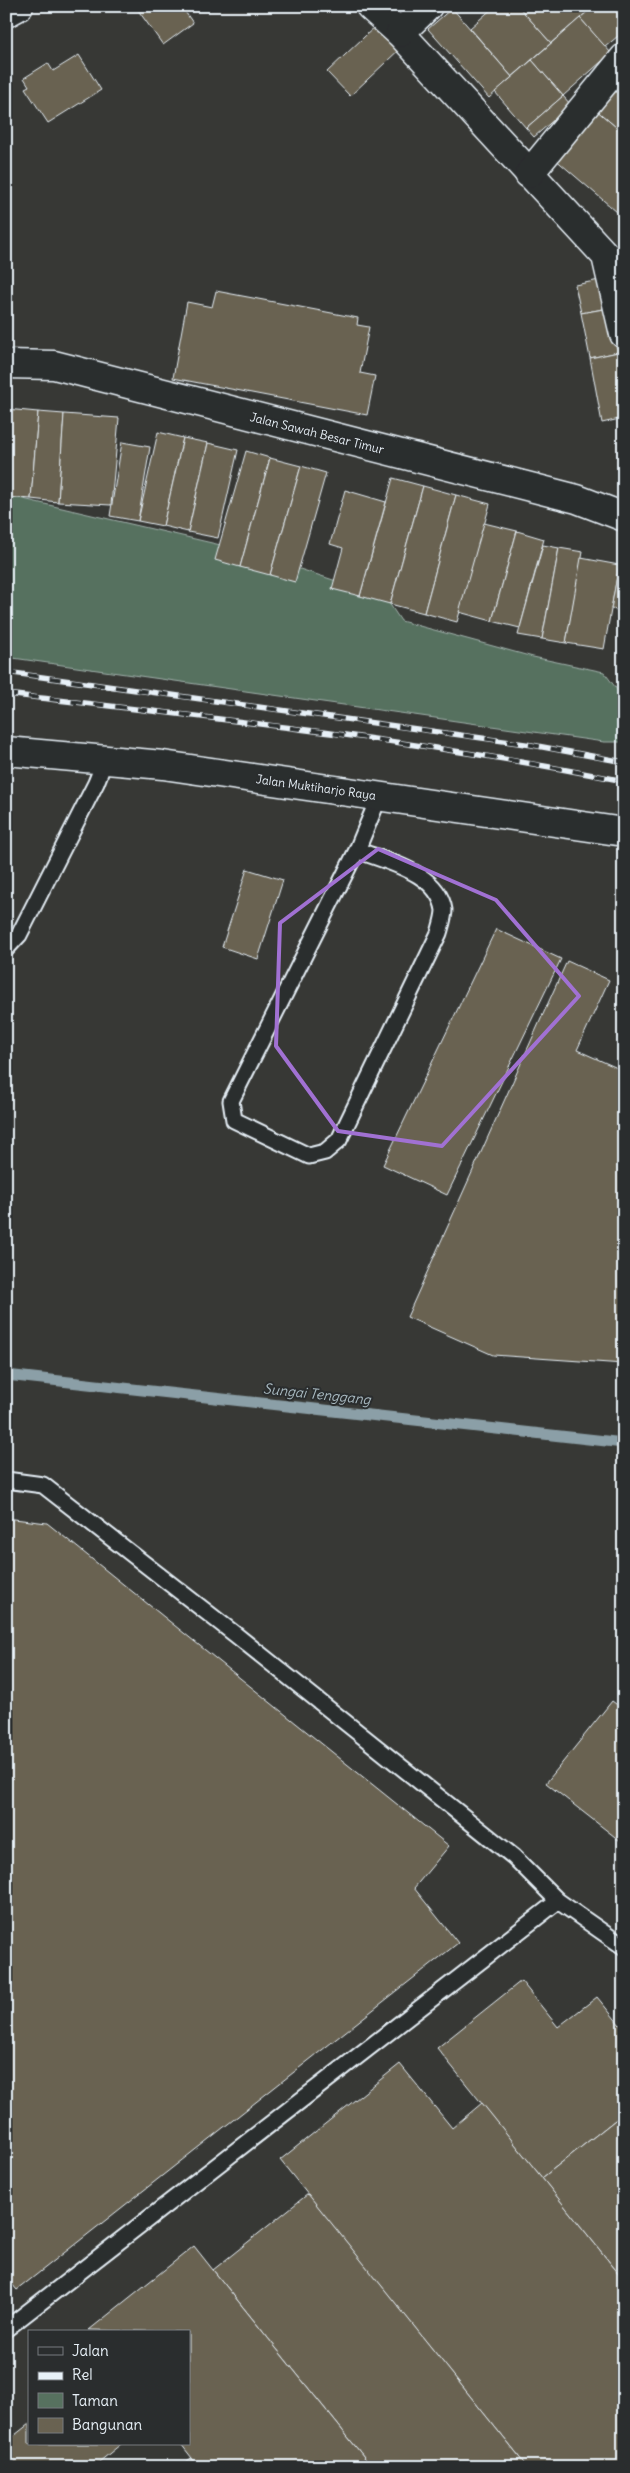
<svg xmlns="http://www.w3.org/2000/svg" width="630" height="2473" viewBox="0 0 630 2473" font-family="Delius,sans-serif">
	<rect width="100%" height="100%" fill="#373835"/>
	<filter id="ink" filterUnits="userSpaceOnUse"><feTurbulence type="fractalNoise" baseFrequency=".02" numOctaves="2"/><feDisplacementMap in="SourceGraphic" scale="10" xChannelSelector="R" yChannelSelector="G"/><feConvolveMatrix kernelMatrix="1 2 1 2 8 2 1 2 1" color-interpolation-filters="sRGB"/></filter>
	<g filter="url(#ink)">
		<path fill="#57715f" stroke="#a0b1ac" d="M6,495l236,55 143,47 16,24 132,36 71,15 20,27v43h-20l-598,-85z"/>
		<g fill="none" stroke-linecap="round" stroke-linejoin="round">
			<path stroke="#8b9fa7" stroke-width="11" d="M6,1375l618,68"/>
		</g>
		<g fill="#696251" stroke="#e8f1f8">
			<path d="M135,6h46l12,17 -30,22z"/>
			<path d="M495,6h23l33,37 -39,34 -42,-49z"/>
			<path d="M518,6h76l-43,37z"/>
			<path d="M594,6h30v25l-19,16 -25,-29z"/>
			<path d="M452,8l60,69 -23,21 -61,-69z"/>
			<path d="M580,18l31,35 -48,43 -31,-36z"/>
			<path d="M381,21l23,24 -54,51 -23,-24z"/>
			<path d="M79,55l22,35 -53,33 -23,-35 4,-2 -5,-8 24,-15 5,8z"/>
			<path d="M532,60l31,36 -37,32 -31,-36z"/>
			<path d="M620,81l4,3v50l-29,-25z"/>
			<path d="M563,96l8,9 -37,32 -8,-9z"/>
			<path d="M595,109l29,25v84l-70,-60z"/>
			<path d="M609,278l6,29 -34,6 -6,-28z"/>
			<path d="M216,291l142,27 -1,7 12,2 -9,46 15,3 -8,39 -194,-37 14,-76 25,5z"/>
			<path d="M615,307l8,44 -33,7 -9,-45z"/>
			<path d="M623,351l1,67 -22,5 -12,-65z"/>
			<path d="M6,409l32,3 -7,87 -25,-2z"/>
			<path d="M38,412l26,2 -6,88 -27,-3z"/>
			<path d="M64,414l55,4 -8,87 -53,-3z"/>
			<path d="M158,432l25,6 -20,88 -25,-5z"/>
			<path d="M183,438l25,5 -20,89 -25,-6z"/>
			<path d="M122,442l28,5 -12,74 -28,-5z"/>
			<path d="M208,443l30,7 -20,88 -30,-6z"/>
			<path d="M246,451l24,7 -30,109 -25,-7z"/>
			<path d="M270,458l31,8 -31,109 -30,-8z"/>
			<path d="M301,466l25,7 -31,109 -25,-7z"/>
			<path d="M393,478l30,8 -33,118 -30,-8z"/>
			<path d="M423,486l33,9 -32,118 -34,-9z"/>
			<path d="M345,490l41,12 -26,94 -28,-7 11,-41 -13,-4z"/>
			<path d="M456,495l34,9 -33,118 -33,-9z"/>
			<path d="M484,523l33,8 -25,90 -33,-9z"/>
			<path d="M517,531l27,8 -24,89 -28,-7z"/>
			<path d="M543,545l16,3 -17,91 -24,-4z"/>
			<path d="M559,548l24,4 -17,91 -24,-4z"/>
			<path d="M581,558l38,7 -15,84 -38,-6z"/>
			<path d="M619,565l5,1v45l-13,-2z"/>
			<path d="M247,869l36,11 -25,79 -36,-12z"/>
			<path d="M496,929l65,30 -114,236 -64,-30z"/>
			<path d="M567,961l42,19 -32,70 47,21v293l-131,-9 -86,-38z"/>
			<path d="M6,1518l41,5 402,323 -35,42 44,55 -441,347 -11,-13z"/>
			<path d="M612,1701l12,9v58l-4,5 4,3v68l-78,-61z"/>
			<path d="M521,1981l37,46 39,-30 27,33v83l-82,65 -105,-130z"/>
			<path d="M400,2064l52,64 30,-25 142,177v187h-97l-247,-307z"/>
			<path d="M624,2113v167l-82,-102z"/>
			<path d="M308,2194l219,273h-155l-159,-197z"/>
			<path d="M194,2246l19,24 159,197h-173l-18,-23h8v-112l-100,-2z"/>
			<path d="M29,2424v20h92l-28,23h-87v-25z"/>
			<path d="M191,2458l8,9h-19z"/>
		</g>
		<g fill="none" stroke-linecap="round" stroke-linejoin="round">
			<g stroke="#e8f1f8" stroke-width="19">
				<g id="lane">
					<path d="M357,850c30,12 81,22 87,60 0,7 -3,16 -5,23l-100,207 -14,12 -16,4 -75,-36 -3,-19 126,-251 22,-53"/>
					<path d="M6,949l13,-14 77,-152 9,-23"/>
					<path d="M6,1480l37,5 193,150 278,222 44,44 66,46"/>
					<path d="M6,2329l552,-428"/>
				</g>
			</g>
			<g stroke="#e8f1f8" stroke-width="31">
				<g id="street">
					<path d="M370,6l30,27 206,223 18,78"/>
					<path d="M6,13l13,-7"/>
					<path d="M400,33l28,-27"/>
					<path d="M529,174l95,-116"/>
					<path d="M6,364l48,1 523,134 47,18"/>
				</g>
			</g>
			<g stroke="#e8f1f8" stroke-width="31">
				<path id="secondary" d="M6,751l157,14 461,67"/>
			</g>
			<use href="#lane" stroke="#2a2d2e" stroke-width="15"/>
			<use href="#street" stroke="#2a2d2e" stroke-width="28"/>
			<use href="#secondary" stroke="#2a2d2e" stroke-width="28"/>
			<g stroke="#e8f1f8" stroke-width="5.5">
				<g id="rail">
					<path d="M6,672l526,73 92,17"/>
					<path d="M6,694c207,24 414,46 618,87"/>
				</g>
			</g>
			<use href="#rail" stroke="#2a2d2e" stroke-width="4" stroke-dasharray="11" stroke-linecap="butt"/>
		</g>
	</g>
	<path fill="none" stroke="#a171d3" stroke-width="4" stroke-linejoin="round" d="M378,849l118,51 83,96 -137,150 -104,-15 -62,-85 4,-123z"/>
	<g text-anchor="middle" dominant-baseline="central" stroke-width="4" stroke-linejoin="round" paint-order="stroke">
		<g font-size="12" fill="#e8f1f8" stroke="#2a2d2e">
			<text transform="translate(317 433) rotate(14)">Jalan Sawah Besar Timur</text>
			<text transform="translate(316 787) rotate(8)">Jalan Muktiharjo Raya</text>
		</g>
		<g font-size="14" font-style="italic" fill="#aabbc2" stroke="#2a2d2e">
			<text transform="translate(317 1394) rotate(6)">Sungai Tenggang</text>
		</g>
	</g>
	<rect width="630" height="2473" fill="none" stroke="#2a2d2e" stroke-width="25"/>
	<rect x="12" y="12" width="605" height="2448" fill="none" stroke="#e8f1f8" stroke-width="2" filter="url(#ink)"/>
	<rect x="28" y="2330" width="162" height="115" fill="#2a2d2e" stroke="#767b7f"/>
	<rect x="38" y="2347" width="25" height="8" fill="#2a2d2e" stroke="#767b7f"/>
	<text x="72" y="2356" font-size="15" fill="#e8f1f8">Jalan</text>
	<rect x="38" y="2372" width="25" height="8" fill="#e8f1f8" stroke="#767b7f"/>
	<text x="72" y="2380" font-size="15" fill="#e8f1f8">Rel</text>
	<rect x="38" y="2393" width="25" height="15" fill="#57715f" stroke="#767b7f"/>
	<text x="72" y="2406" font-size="15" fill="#e8f1f8">Taman</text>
	<rect x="38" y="2418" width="25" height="15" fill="#696251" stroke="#767b7f"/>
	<text x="72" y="2430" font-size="15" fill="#e8f1f8">Bangunan</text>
</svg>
